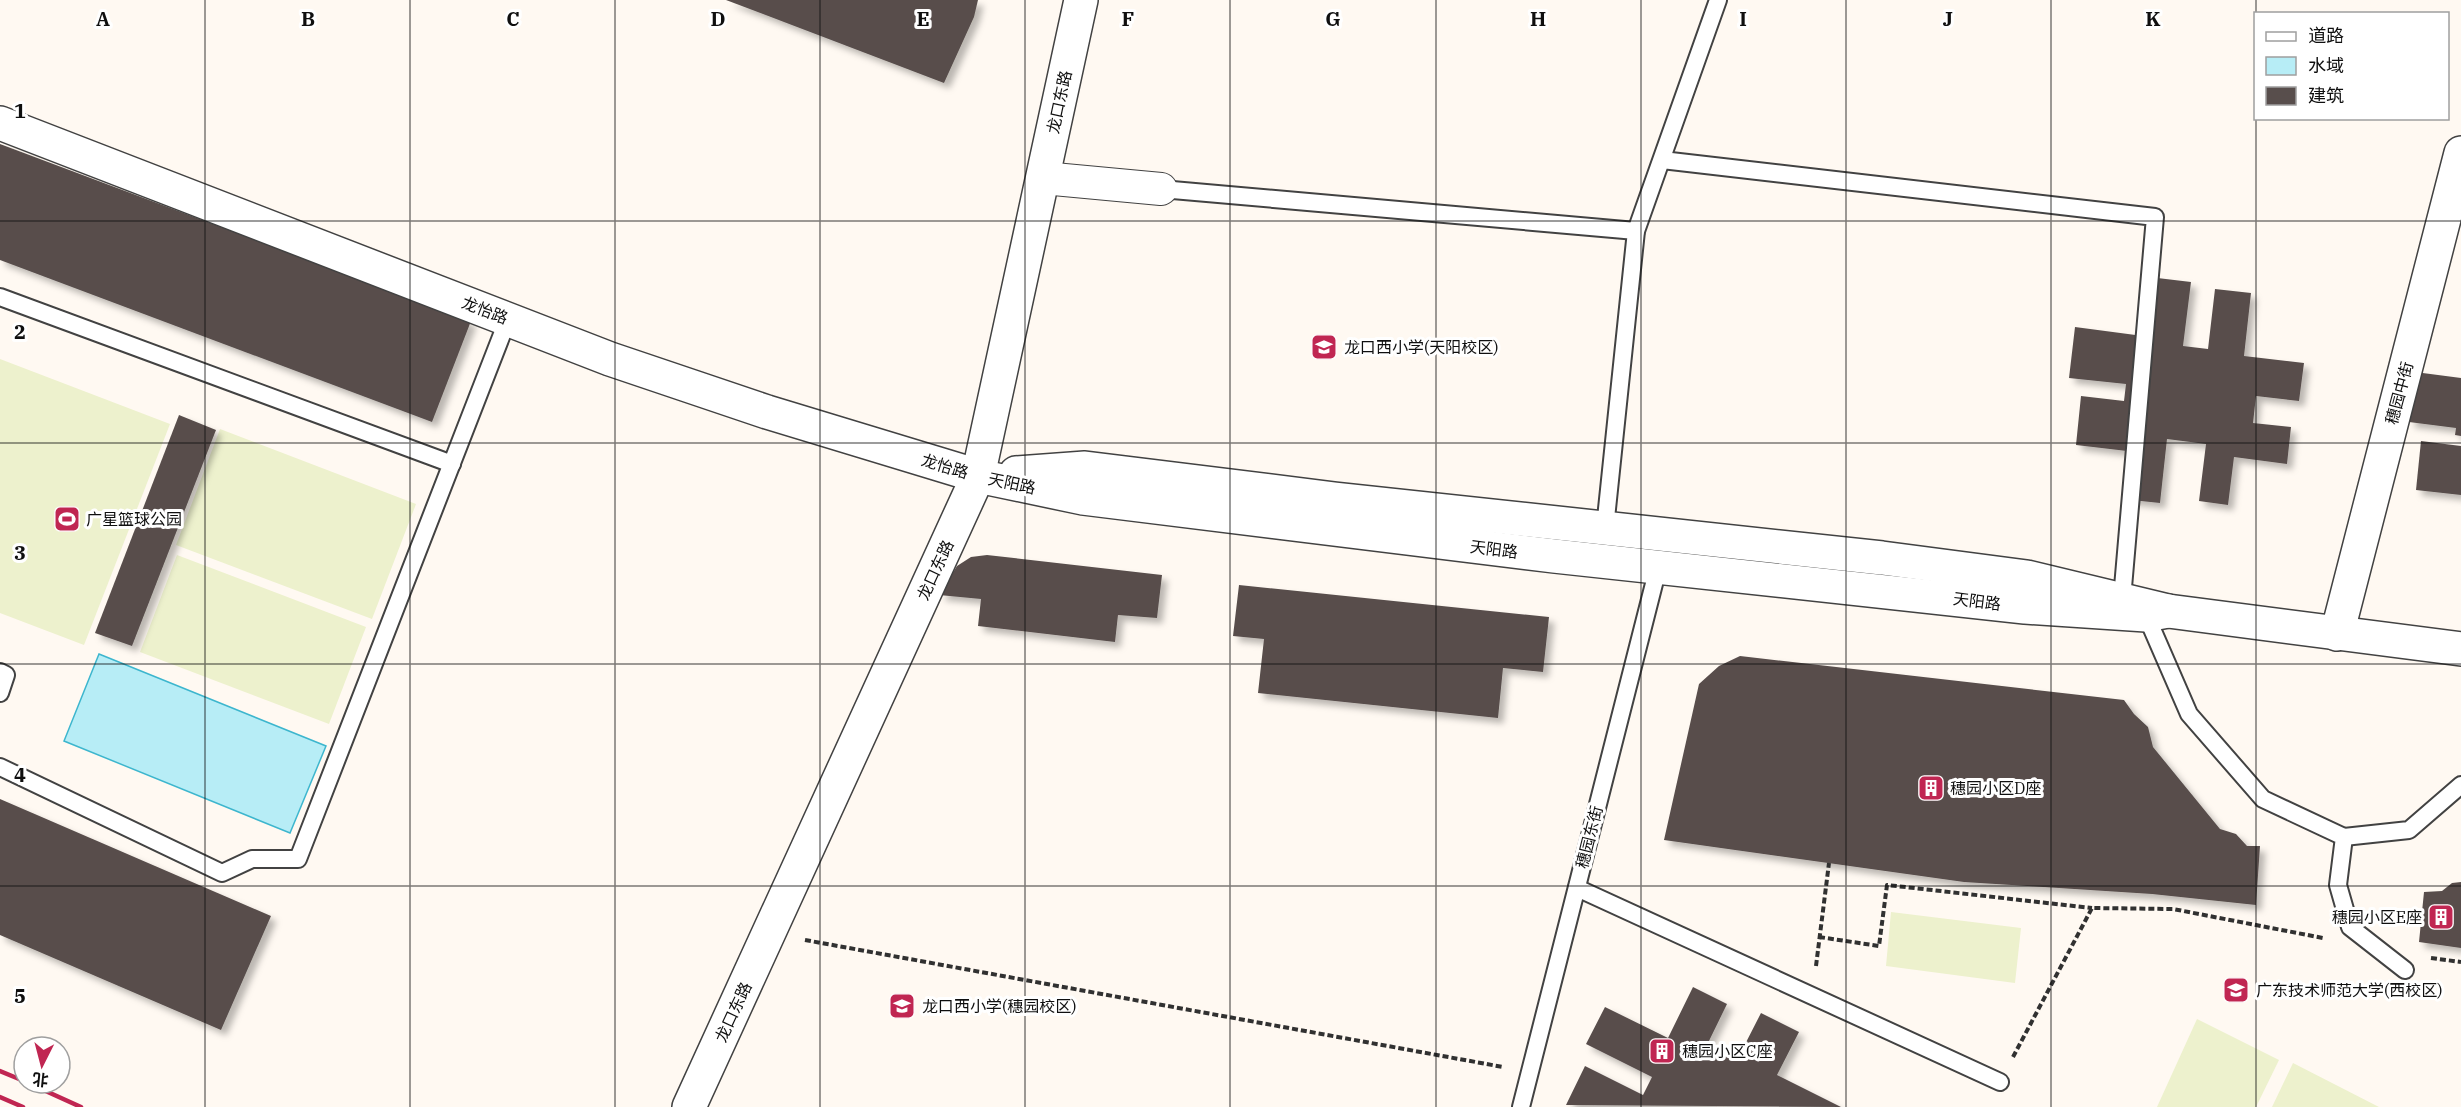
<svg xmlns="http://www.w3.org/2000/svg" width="2461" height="1107" viewBox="0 0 2461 1107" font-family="'IBM Plex Serif','Noto Sans SC',serif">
	<defs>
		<filter id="shadow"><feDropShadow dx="5.5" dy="5.5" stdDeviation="3" flood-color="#0004"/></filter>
	</defs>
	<rect width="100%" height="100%" fill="#fff9f2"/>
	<g fill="#edf1cd">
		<path d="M0,359l170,65 -86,221 -84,-32z"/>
		<path d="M220,429l196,75 -44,115 -196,-74z"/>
		<path d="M177,555l189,72 -37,97 -189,-72z"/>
		<path d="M1891,912l130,16 -6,55 -129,-17z"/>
		<path d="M2197,1019l82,41 -23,47h-99z"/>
		<path d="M2293,1063l86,44h-107z"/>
	</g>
	<path fill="#b7edf6" stroke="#3db6ce" stroke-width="1.5" d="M99,654l227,92 -36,87 -226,-92z"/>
	<g fill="#584e4c" filter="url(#shadow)">
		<path d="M726,0h252l-4,17 -30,66z"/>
		<path d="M0,144l471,177 -39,101 -432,-162z"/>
		<path d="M2149,277l42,5 -8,64 25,3 7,-60 36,4 -7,63 60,7 -5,38 -43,-5 -3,27 38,4 -4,37 -53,-7 -6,48 -29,-4 7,-57 -39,-5 -7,64 -38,-4 5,-48 -51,-6 5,-49 43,5 2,-17 -57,-6 6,-51 68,9z"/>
		<path d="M2415,372l46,6v58l-6,-1 1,-7 -47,-6z"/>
		<path d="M179,415l37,15 -84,216 -37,-13z"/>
		<path d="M2421,441l40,5v49l-45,-5z"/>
		<path d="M987,555l175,20 -5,43 -39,-3 -3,27 -137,-16 3,-27 -42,-4 18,-29 14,-9z"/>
		<path d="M1239,585l310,32 -6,55 -40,-4 -5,50 -240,-25 6,-54 -31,-3z"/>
		<path d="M1740,656l384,44 10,14 14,13 5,20 67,82 16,5 11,12h13l-4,59 -104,-11 -188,-12 -300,-42 35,-156 20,-18z"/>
		<path d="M0,799l271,117 -50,114 -221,-95z"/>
		<path d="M2461,882v66l-42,-6 5,-50 18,-1 10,-8z"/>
		<path d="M1693,987l34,17 -19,39 30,15 23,-45 38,19 -22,43 64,32 -275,-2 19,-39 58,29 9,-18 -66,-33 19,-37 63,31z"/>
	</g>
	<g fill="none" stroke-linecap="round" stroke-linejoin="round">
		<g stroke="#424242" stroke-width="20">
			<g id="service">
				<path d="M1662,160l493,57 -33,382"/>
				<path d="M1161,189l475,42"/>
				<path d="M0,297l452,167"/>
				<path d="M1605,528l31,-297 82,-231"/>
				<path d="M2146,615l43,99 74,85 81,38 -6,48 12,42 55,43"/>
				<path d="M0,672l6,3 -6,18"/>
				<path d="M0,767l222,106 30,-14h46l210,-540"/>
				<path d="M2344,837l65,-7 52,-45"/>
				<path d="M1577,888l423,194"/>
				<path d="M1521,1107l137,-539"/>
			</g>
		</g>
		<g stroke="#424242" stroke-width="34">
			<path id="minor" d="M1043,178l118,11"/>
		</g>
		<g stroke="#424242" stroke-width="36">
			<g id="tertiary">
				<path d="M0,123l610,236 157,53 211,64 105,22 471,58 471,51 121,8 22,-4"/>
				<path d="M1016,473l69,-5 250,31 547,59 145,19 141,34 293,38"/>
				<path d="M2337,634l124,-481"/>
				<path d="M689,1107l289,-631 103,-476"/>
			</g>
		</g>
		<g stroke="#313131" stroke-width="4" stroke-dasharray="6 3" stroke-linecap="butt">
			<path d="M1819,937l60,9 8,-61 205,23"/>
			<path d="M805,940l698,127"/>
			<path d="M2431,958l30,4"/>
			<path d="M1816,966l13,-103"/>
			<path d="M2013,1057l79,-149 81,1 150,29"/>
		</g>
		<use href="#service" stroke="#fff" stroke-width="16"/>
		<use href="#minor" stroke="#fff" stroke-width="32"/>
		<use href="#tertiary" stroke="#fff" stroke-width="33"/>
		<g stroke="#c02652" stroke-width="4.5">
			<path d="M0,1071l24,10"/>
			<path d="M28,1083l53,24"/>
			<path d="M0,1097l23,10"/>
		</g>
	</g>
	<path fill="none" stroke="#0f0f0f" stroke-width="1.5" stroke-opacity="0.55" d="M205,0v1107M410,0v1107M615,0v1107M820,0v1107M1025,0v1107M1230,0v1107M1436,0v1107M1641,0v1107M1846,0v1107M2051,0v1107M2256,0v14M2256,118v989M0,221h2461M0,443h2461M0,664h2461M0,886h2461"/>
	<defs>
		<g id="school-square" transform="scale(1.35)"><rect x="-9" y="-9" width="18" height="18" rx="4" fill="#c02652" stroke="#fff"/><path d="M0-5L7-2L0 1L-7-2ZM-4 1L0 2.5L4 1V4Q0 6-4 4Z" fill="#fff"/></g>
		<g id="stadium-square" transform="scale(1.35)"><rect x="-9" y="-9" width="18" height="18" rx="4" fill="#c02652" stroke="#fff"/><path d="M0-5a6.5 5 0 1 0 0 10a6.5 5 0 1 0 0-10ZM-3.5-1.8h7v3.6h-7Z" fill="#fff"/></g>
		<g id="building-square" transform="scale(1.35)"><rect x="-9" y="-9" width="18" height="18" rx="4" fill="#c02652" stroke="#fff"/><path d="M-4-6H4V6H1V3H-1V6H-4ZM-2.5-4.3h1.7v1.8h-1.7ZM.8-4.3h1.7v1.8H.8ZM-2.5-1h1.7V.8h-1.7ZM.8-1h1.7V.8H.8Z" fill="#fff"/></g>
		<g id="university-square" transform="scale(1.35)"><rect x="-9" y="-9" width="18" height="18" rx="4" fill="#c02652" stroke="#fff"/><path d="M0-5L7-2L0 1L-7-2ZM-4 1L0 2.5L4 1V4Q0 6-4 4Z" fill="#fff"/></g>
	</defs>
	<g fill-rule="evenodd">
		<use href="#school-square" x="1324" y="347"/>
		<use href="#stadium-square" x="67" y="519"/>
		<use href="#building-square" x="1931" y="788"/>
		<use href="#building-square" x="2441" y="917"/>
		<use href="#university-square" x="2236" y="990"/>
		<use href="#school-square" x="902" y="1006"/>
		<use href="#building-square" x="1662" y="1051"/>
	</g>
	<g text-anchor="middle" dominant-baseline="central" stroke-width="6" stroke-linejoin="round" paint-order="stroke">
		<g font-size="16" fill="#0f0f0f" stroke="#fff">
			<text transform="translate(1059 102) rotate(-78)">龙口东路</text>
			<text transform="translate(485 310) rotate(21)">龙怡路</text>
			<text transform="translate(2399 393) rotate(-75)">穗园中街</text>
			<text transform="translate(945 466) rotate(17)">龙怡路</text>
			<text transform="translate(1012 483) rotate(12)">天阳路</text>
			<text transform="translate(1494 549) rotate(7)">天阳路</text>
			<text transform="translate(935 570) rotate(-65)">龙口东路</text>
			<text transform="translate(1977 601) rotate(7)">天阳路</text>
			<text transform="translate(1589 837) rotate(-76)">穗园东街</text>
			<text transform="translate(733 1012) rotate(-65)">龙口东路</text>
		</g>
		<g font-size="16" fill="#0f0f0f" stroke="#fff" text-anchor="start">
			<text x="1344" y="347">龙口西小学(天阳校区)</text>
			<text x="86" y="519">广星篮球公园</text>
			<text x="1950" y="788">穗园小区D座</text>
			<text x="2422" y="917" text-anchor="end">穗园小区E座</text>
			<text x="2256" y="990">广东技术师范大学(西校区)</text>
			<text x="922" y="1006">龙口西小学(穗园校区)</text>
			<text x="1682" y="1051">穗园小区C座</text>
		</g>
	</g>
	<g font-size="20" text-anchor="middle" font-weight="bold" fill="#0f0f0f" stroke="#fff" stroke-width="6" stroke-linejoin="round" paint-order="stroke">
		<text x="103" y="26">A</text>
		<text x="308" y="26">B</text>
		<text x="513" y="26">C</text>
		<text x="718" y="26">D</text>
		<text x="923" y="26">E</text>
		<text x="1128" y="26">F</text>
		<text x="1333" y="26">G</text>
		<text x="1538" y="26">H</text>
		<text x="1743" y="26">I</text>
		<text x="1948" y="26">J</text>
		<text x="2153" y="26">K</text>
		<text x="20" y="118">1</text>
		<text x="20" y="339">2</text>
		<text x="20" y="560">3</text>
		<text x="20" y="782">4</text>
		<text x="20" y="1003">5</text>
	</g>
	<rect x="2254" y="12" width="195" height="108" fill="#ffffff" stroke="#9f9f9f" stroke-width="1.5"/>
	<rect x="2266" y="32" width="30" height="9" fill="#ffffff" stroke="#9f9f9f" stroke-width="1.5"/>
	<text x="2308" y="42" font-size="18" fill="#0f0f0f">道路</text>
	<rect x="2266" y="57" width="30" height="18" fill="#b7edf6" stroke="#9f9f9f" stroke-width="1.5"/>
	<text x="2308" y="72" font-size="18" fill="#0f0f0f">水域</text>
	<rect x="2266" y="87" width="30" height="18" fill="#584e4c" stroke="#9f9f9f" stroke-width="1.5"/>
	<text x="2308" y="102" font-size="18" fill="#0f0f0f">建筑</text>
	<g transform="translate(42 1065) rotate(186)"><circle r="28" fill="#ffffff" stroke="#9f9f9f" stroke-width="1.5"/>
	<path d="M0-4.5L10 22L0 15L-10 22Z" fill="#c02652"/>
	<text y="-9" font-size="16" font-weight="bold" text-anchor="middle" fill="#0f0f0f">北</text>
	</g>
</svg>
